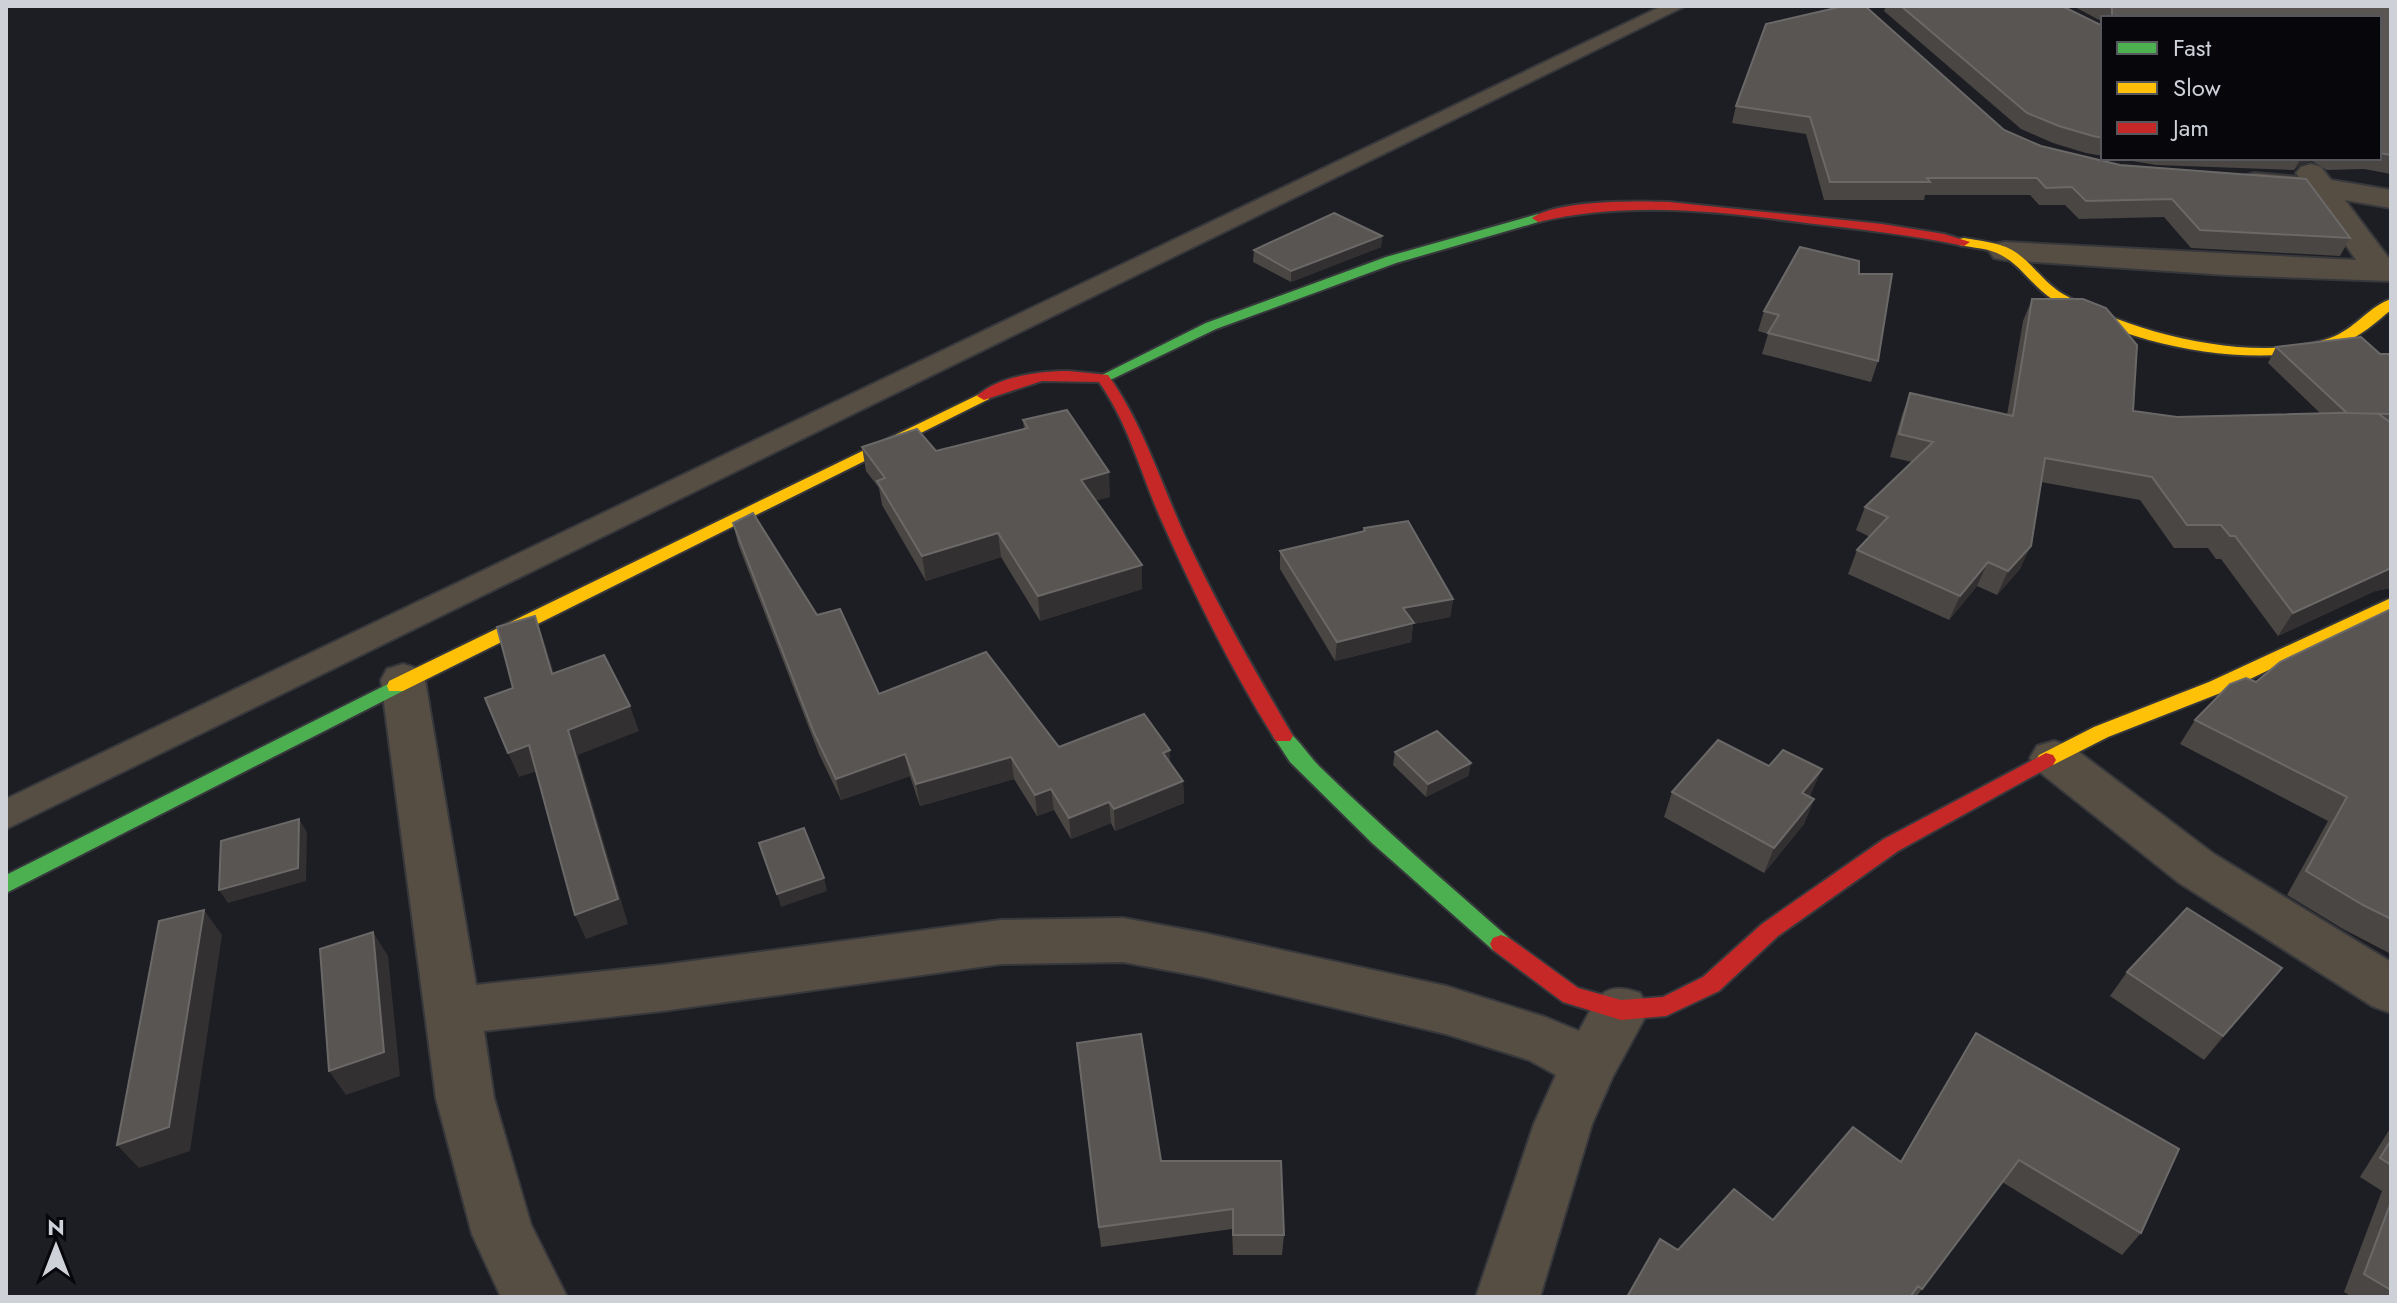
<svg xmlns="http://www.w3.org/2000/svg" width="2397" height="1303" viewBox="0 0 2397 1303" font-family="Jost,sans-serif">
	<rect width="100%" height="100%" fill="#1d1e24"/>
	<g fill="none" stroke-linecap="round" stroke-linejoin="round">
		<g stroke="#37383c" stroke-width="4">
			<path id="lane" d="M1662,6h23l-1679,823v-30z"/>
		</g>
		<g stroke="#37383c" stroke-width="4">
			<g id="street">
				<path d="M2311,164l10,3 10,13 60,10v18l-46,-8 46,61v20l-163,-6 -223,-15 -11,-2 -5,-7 5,-7 11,-2 351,18 -44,-65 -68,-7 -5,-6 5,-6 10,-3 45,4 -3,-4 5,-6z"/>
				<path d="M403,664l16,5 6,11 51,305 186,-20 339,-45 122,-2 81,15 242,53 99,31 34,14c18,-31 21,-52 61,-38l9,17 -36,66 -21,48 -52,173h-64l58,-173 22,-49 -27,-15 -83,-26 -242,-57 -81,-15 -122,2 -339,47 -178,20 10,67 37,127 36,72h-66l-29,-63 -36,-136 -55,-418 6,-11z"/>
				<path d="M2054,741l17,5 143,108 177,108v51l-19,-7 -194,-124 -141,-112 -7,-12 7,-12z"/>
			</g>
		</g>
		<g stroke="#37383c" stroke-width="4">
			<g id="fast">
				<path d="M1538,214l6,4 -2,3 -146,42 -180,66 -108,52 -5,1 -7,-4 110,-55 180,-66z"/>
				<path d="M396,680l7,1 2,5 -2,5 -397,202v-18z"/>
				<path d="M1283,729c11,3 28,30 38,39 61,59 124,114 188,170l3,6 -3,6 -8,3 -8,-3 -121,-107 -82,-81 -17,-26 3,-5z"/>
			</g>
		</g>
		<g stroke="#37383c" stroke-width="4">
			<g id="slow">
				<path d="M1964,238c16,3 34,4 48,12 19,11 31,32 51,44 67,39 198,73 272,42 21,-9 35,-30 56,-37v11c-15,12 -31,27 -50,34 -87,28 -213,2 -289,-45 -19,-12 -31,-34 -51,-44 -12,-7 -28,-7 -42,-10v-6z"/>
				<path d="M984,392l5,1v6l-586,292h-14l-2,-5 2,-5z"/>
				<path d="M2391,598v13l-168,81 -115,45 -55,28h-14l-3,-5 3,-5 55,-28 115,-45z"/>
			</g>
		</g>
		<g stroke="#37383c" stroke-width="4">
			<g id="jam">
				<path d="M1669,202l213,22 62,10 26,8 -6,4c-52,-11 -105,-17 -158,-23 -90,-12 -178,-22 -268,-1l-6,-4c26,-18 104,-17 137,-16z"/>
				<path d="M1069,371l39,4c35,49 52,106 77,161 32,69 69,134 108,200l-3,5h-14c-45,-72 -82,-147 -116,-224 -20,-46 -32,-94 -61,-135l-57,-1 -58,19 -7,-4c22,-20 63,-25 92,-25z"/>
				<path d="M2046,753l7,2 3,5 -3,5 -155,86 -120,85 -59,55 -53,25 -45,4 -58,-18 -70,-52 -3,-6 3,-6 8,-3 8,3 69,50 43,12 42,-3 40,-20 59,-53 122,-85z"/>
			</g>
		</g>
		<use href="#lane" fill="#574e43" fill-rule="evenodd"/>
		<use href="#street" fill="#574e43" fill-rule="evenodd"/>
		<use href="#fast" fill="#4caf50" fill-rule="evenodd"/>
		<use href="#slow" fill="#ffc107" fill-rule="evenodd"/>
		<use href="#jam" fill="#c62828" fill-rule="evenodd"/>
	</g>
	<g fill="#4a4643">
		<path d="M1886,6h176l41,20v130l-17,-3 -33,-10 -32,-14 -137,-118z"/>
		<path d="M2073,6h318v168l-27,-5 -37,1 -15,-9 -12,3 -6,6 -138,-5 -41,-7h264v-140h-276v4z"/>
		<path d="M1736,106l268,24 37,16 309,92 -10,18 -149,-8 -27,-31 -85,2 -14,-14h-26l-9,-10h-105l-1,5h-100l-18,-66 -74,-11z"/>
		<path d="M1382,236l-1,11 -90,35 -38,-20 1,-12z"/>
		<path d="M1859,274l19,87 -7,21 -109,-28 6,-20 -10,-3 6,-20z"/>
		<path d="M2032,299l101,112 44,6 144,-3 -53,-51 8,-16 115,7v234l-16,3 -97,45 -57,-77h-5l-8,-11h-34l-34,-48 -99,-18 -21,87 -23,26 -20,-9 -28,34 -101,-46 9,-24 13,-13 -14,-7 9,-23 47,-45 -22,-5 12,-42 8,-22 97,22 16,-94z"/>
		<path d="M1023,420l87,77 -14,3 46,89 -102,32 -39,-64 -75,24 -44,-76 -3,-17 -13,-17 -4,-24 74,4 88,-22z"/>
		<path d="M733,523l84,92 62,79 180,53 111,16 13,18 1,22 -69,28 -4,-8 -40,16 -17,-29 -17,6 -23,-37 -94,27 -10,-30 -69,24 -22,-46 -81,-210z"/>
		<path d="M1364,528l89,71 -3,18 -37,7 -2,18 -76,19 -55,-92v-18l83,-19z"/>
		<path d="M2391,609v345l-48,-25 -56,-34 41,-74 -148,-77 15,-24 61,-38z"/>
		<path d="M1395,752l76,11 -3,13 -42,21 -33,-32z"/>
		<path d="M1672,792l139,2 -1,2 4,3 -10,25 -40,49 -100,-56z"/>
		<path d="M2282,968l-78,92 -94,-64 17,-24z"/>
		<path d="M1976,1033l165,200 -19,22 -120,-73 -86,115h-289l51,-47 95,-30 127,-58z"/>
		<path d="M1079,1065l82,96 123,74 -2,20h-49l-1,-26 -131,18z"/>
		<path d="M2391,1127v170h-39l-8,-5 38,-101 -22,-14z"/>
	</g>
	<g fill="#323030">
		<path d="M2301,158h13l-2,3 -12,3 -6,6z"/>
		<path d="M1382,236l-1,11 -90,35v-11z"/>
		<path d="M1109,472l1,25 -27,7 -2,-24z"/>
		<path d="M998,533l3,24 -75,24 -4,-25z"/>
		<path d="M2031,546l-11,23 -23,26 11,-24z"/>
		<path d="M1988,562l-11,24 -28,34 11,-24z"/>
		<path d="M1142,565v24l-102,32 -2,-25z"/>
		<path d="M2391,568v20l-16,3 -97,45 15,-23z"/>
		<path d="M1453,599l-3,18 -37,7 -2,18 -76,19 2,-19 66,-34z"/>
		<path d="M535,616l9,25 18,58 -10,-25z"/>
		<path d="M630,706l9,25 -61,24 50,169 -42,15 -11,-24 -7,-185z"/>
		<path d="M529,745l11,25 -21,7 -11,-24z"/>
		<path d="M1170,750v21l-7,-18z"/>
		<path d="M905,754l5,22 -69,24 -5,-21z"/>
		<path d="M1011,757l3,22 -94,27 -4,-22z"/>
		<path d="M1471,763l-3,13 -42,21 2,-13z"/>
		<path d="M1822,769l-11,25 -19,24 10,-25z"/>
		<path d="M1183,781l1,22 -69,28 -1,-22z"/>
		<path d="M1051,789l3,21 -17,6 -2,-21z"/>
		<path d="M1814,799l-10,25 -40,49 10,-25z"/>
		<path d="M1109,802l2,21 -40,16 -2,-21z"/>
		<path d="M299,819l8,13 -1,49 -78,22 -9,-13z"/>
		<path d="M824,878l3,13 -46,16 -4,-13z"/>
		<path d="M204,910l18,25 -32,216 -51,17 -22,-23z"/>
		<path d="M373,932l15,24 12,120 -54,19 -17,-24z"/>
		<path d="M2282,968l-20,24 -58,68 19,-24z"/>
	</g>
	<g fill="#585553" stroke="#6b6968" stroke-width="2">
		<path d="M1844,6h21l139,124 37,16 79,19 186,14 44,59 -150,-8 -28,-31 -86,2 -14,-14 -26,1 -9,-10h-110l3,4h-100l-20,-65 -74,-11 30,-82z"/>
		<path d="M1901,6h161l41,20v112l-10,-2 -34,-10 -32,-13z"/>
		<path d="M2108,6h283v149l-12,-2v-135h-267v-10z"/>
		<path d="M1334,213l48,23 -91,35 -37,-21z"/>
		<path d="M1800,247l59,14v13h33l-14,87 -110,-28 11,-18 -15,-4z"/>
		<path d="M2032,299h51l23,9 31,37 -4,66 44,6 199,-5 15,11v145l-98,45 -58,-77h-5l-9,-11h-34l-35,-48 -107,-19 -14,88 -23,25 -20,-9 -28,34 -103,-46 31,-33 -23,-10 68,-65 -34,-8 11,-41 103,23z"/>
		<path d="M2361,337l19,17h11v60l-44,-1 -71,-66z"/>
		<path d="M1067,410l42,62 -28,8 61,85 -104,31 -40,-63 -76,23 -45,-75 8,-3 -23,-31 55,-18 19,22 92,-23 -5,-8z"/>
		<path d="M753,513l64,102 23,-6 39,85 107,-42 73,95 85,-33 26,36 -7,3 20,28 -69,28 -5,-7 -40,16 -18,-29 -16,6 -24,-38 -95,27 -11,-30 -69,25 -22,-46 -81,-210z"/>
		<path d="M1408,521l45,78 -50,9 11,15 -77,19 -57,-91 85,-20 -1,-3z"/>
		<path d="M2391,609v310l-28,-14 -57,-34 41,-74 -152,-77 35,-36 16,-6 10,4 24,-20z"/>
		<path d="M535,616l17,58 52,-19 26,51 -62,24 50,169 -43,16 -46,-170 -21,8 -23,-55 28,-10 -16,-61z"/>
		<path d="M1437,731l34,32 -43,21 -33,-32z"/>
		<path d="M1718,740l51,26 14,-16 39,19 -20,24 12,6 -40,49 -102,-56z"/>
		<path d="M299,819l-1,49 -79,22 2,-49z"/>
		<path d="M804,828l20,50 -47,16 -18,-51z"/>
		<path d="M2187,908l95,60 -59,68 -96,-64z"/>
		<path d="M204,910l-35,217 -52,18 42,-224z"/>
		<path d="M373,932l11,120 -55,19 -9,-122z"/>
		<path d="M1976,1033l203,116 -38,84 -122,-73 -97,129 -4,-3 -8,11h-283l33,-58 18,11 56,-61 39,31 80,-93 48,35z"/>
		<path d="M1141,1034l20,127h120l3,74h-51v-26l-134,18 -22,-184z"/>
		<path d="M2391,1140v25l-11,-7z"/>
		<path d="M2391,1202v88l-27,-16z"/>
	</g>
	<rect width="2397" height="1303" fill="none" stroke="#cfd1d9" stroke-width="16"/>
	<rect x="2101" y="16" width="280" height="144" fill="#06060b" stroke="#56575d" stroke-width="2"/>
	<rect x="2117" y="42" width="40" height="12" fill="#4caf50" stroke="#56575d" stroke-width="2"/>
	<text x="2173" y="56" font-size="24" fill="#cfd1d9">Fast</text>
	<rect x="2117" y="82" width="40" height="12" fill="#ffc107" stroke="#56575d" stroke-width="2"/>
	<text x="2173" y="96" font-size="24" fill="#cfd1d9">Slow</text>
	<rect x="2117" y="122" width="40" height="12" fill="#c62828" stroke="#56575d" stroke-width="2"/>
	<text x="2173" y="136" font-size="24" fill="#cfd1d9">Jam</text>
	<g transform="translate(56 1247)" stroke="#06060b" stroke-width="6" paint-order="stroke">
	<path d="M0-6L14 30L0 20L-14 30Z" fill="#cfd1d9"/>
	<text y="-12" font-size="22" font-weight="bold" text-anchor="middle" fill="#cfd1d9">N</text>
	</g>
</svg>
